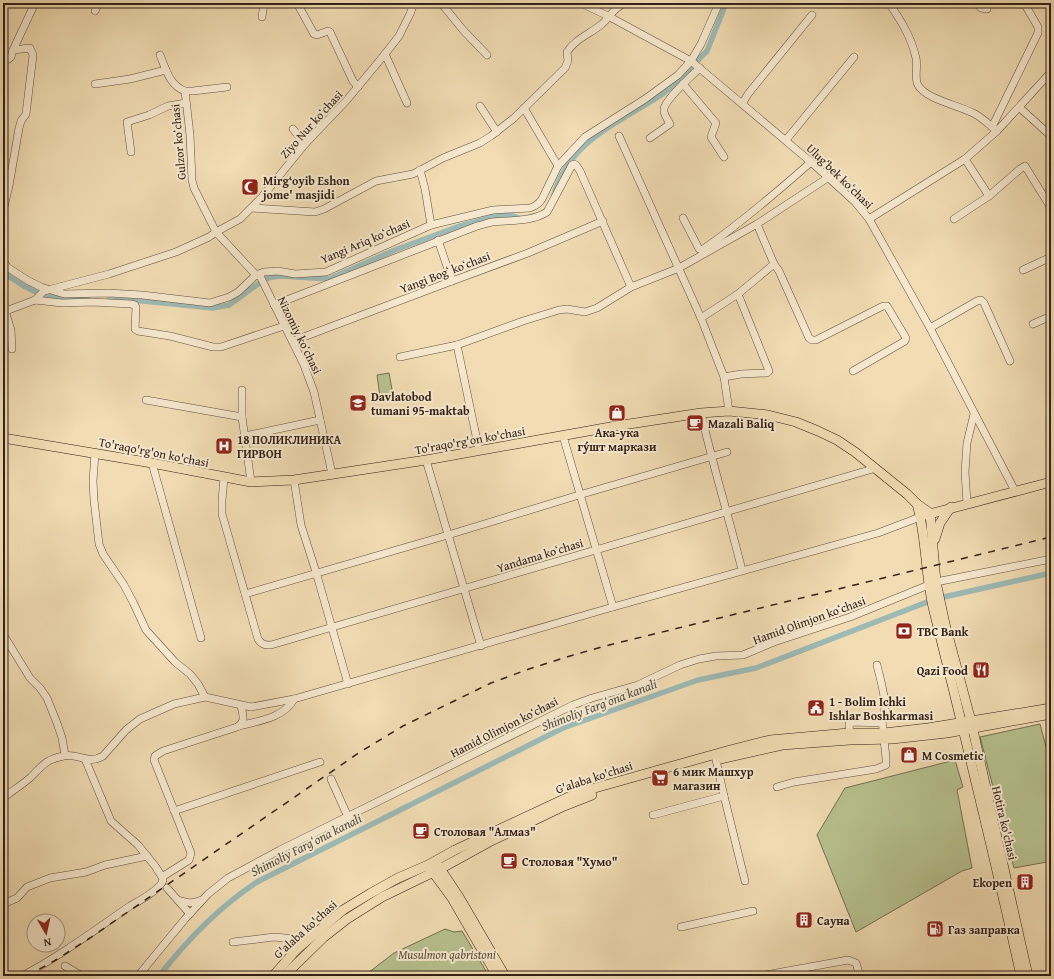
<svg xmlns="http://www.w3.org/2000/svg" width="1054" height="979" viewBox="0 0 1054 979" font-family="'Gentium Book Plus',serif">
	<rect width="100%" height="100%" fill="#f1dcb3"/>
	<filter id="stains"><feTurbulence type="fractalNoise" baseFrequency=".005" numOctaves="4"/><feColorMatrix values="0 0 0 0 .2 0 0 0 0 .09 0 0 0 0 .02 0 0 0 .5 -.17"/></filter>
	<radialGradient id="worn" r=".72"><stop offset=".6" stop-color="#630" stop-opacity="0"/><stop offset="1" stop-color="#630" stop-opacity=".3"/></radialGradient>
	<g fill="#b7c18f" stroke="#747053">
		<path d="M389,373l4,22 -13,2 -3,-22z"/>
		<path d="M1040,724l11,42v79l-4,17 -33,6 -34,-131z"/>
		<path d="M955,760l8,27 -6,3 15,78 -10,3 -106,61 -39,-97 28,-47z"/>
		<path d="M445,929l9,3 8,-1 27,45h-125l30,-23z"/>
	</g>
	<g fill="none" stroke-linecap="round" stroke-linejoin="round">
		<g stroke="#9dbab5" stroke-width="5.5">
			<path d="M554,194c16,-54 65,-71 107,-99 15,-11 29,-27 42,-40l4,-4 19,-48"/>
			<path d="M3,267l5,9 16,10 16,8 15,4 33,1"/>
			<path d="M109,300h24l80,8 16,-3 33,-24 9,-4 11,-1 47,3 66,-29 62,-23 43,-12h9l13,4"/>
			<path d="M159,976c28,-36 60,-69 98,-94l306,-154 135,-48 58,-12 179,-69 116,-26"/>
		</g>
		<g stroke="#624f3e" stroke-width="8">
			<g id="minor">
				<path d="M297,3l17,31 3,1 11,-4 2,1 23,49 5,6"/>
				<path d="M441,3l22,27 24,25"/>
				<path d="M581,3l27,13 83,45 120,101 44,40 14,17 61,109 85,163"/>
				<path d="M889,3c12,18 22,33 27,55 2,8 -2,20 2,27 7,14 42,21 55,28 9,4 16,12 24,18"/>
				<path d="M976,3l5,5 6,1"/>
				<path d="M95,11l4,-8"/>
				<path d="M262,17l2,-14"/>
				<path d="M385,54l22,49"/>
				<path d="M160,55c6,14 9,30 25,36l5,44 2,45 2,8 22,44 40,43 4,1 44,89 10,27 18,82"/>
				<path d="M3,63l8,-6 2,-7"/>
				<path d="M95,84l35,-5 36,-9"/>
				<path d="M683,84l33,39 -5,14 13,20"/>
				<path d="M185,91h8l34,-4"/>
				<path d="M742,104l6,-10 64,-79"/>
				<path d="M480,106l17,26"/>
				<path d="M524,108l34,58"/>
				<path d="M1020,108l31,28"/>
				<path d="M992,127l46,-94v-6l-14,-24"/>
				<path d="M293,129l12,15"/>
				<path d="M619,136l82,182 23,59 5,34"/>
				<path d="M650,138l20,-14c-2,-4 -7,-10 -6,-15 1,-9 28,-34 36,-41"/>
				<path d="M786,140l68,-83"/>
				<path d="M131,152l-4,-30 22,-7 19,-9 18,-3"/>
				<path d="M965,159l24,37"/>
				<path d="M420,170l5,19 6,36"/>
				<path d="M252,208l63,4 9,-3 52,-28 37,-7 30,-16 37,-15 11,-7 23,-18 51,-50 3,-7 -1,-9c8,-13 23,-18 35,-28 9,-8 11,-16 23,-21"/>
				<path d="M3,211l6,-25 10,-58 2,-7 5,-7 7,-59 -3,-7 -17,2 22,-47"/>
				<path d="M683,218l16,31 3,1c39,-27 74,-57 109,-88"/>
				<path d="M869,219l96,-60 32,-28 54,-59"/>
				<path d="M954,219l35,-23 31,-27 5,-3 26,42"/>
				<path d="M757,224l17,40 5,7 30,67 3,2h4l67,-34h4l19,32 -1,3 -52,30"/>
				<path d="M438,240l14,41"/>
				<path d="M3,260l4,7 20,13 14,7 23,7 44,-1 34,2 68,8 19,-6 9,-5 18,-17 8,-3 14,-1 17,3 31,-2 105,-47 62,-15 37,-2c6,-2 9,-4 12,-9l16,-33 27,-29 60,-38 33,-24 13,-14 10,-17 18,-41"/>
				<path d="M1023,270l28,-13"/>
				<path d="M35,300l9,-9 65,-17 67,-22 33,-15 7,-5 24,-13 22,-22 43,-53 41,-43 39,-47 14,-18 11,-22 4,-11"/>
				<path d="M274,305l203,-79c5,-1 10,-3 15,-4 19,-2 39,0 55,-10l25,-47 2,-1 2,1 4,6 51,116"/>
				<path d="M5,311l6,19 1,19"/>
				<path d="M3,312l32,-12 27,3 30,-1 39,2 4,1 1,2 -1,22 3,2 32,5 43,11h8l63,-21"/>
				<path d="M701,318l37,-24 36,-30"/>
				<path d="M1033,324l18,-8"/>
				<path d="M930,328l47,-27 4,-1 3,3 26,58"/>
				<path d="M293,341l159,-60 76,-28 75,-32"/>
				<path d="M457,345l22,105"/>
				<path d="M400,357l57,-12 66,-24 36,-11 8,-1 18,3 12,-4 34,-21 48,-19 78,-44 72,-47"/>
				<path d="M724,377l17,-3 26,-1 2,-2 -31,-77"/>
				<path d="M242,390v27l9,65"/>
				<path d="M146,400l96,17"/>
				<path d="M701,413c12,53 28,105 41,157"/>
				<path d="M245,436l75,-16"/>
				<path d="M563,436l50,171"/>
				<path d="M95,453l-2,28 1,19 5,44 4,10 21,31 9,17 13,28 29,32 15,12 8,10 7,13"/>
				<path d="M426,460l55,186"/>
				<path d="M152,463l49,175"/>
				<path d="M224,478l-2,22v14l36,125c4,6 7,6 13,6l605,-177"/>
				<path d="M294,480l7,45 15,47 32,112"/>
				<path d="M967,503l-2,-31 2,-29 7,-29"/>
				<path d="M245,594l203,-59 131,-40 148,-43"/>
				<path d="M3,634l27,44 10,10 7,10 10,25 5,15 3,17"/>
				<path d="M877,665c4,18 12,40 5,58"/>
				<path d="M239,726c19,-5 45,-8 55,-27"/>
				<path d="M850,737l-1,-13 4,-2 29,1 2,10"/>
				<path d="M85,759l26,62 27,24 17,21 7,11 27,-17 2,-7 -37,-93 1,-4 8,-5 74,-24c9,-5 6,-12 4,-21"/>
				<path d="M331,779l17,38"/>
				<path d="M777,787l17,-5 82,-13 10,-4v-7l-2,-18"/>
				<path d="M724,796l21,85"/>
				<path d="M3,798c9,-7 19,-13 28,-21 11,-11 15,-18 33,-21 14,-3 24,9 39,0l23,-26 14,-11 34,-15 31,-7 46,10 43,-8 319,-92 265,-74 42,-16"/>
				<path d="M174,811l146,-49"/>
				<path d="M653,815l71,-19 -8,-36"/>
				<path d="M3,848l1,2"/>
				<path d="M167,888l23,26"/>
				<path d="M178,900c9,3 15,4 24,0"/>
				<path d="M3,904l14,-6 10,-11 23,-9 36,-6 19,-7 42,-9"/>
				<path d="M681,927l72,-16"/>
				<path d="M233,942l41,-5 34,3"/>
				<path d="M65,966l17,10"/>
				<path d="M22,976c38,-20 73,-46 108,-70 9,-5 31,-17 33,-26l-1,-3"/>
				<path d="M138,976l47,-57 23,-25 20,-16 52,-28 293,-145 19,-7 46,-13 42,-20 19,-6 17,-3 27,-1 31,-13 76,-25 86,-35 115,-23"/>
				<path d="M760,976l88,-16 8,3 4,13"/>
			</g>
		</g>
		<g stroke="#322017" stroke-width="10">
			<g id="major">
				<path d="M3,438l149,25 99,19 43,-2 132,-20 190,-34 85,-13 28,-2 39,4 28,7 22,9 19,9 18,12 52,42 10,10 13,9 6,69 9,42 26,97 57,255"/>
				<path d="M917,504c10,35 8,72 17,107 30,121 60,243 87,365"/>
				<path d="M926,515l125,-33"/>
				<path d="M935,539l5,-16 11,-16"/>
				<path d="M720,759l62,-14 68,-5 42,-1 55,-6 104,-19"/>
				<path d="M437,864l22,33 46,79"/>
				<path d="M430,868l22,30 45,78"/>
				<path d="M273,976l24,-27 46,-39 28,-17 27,-15 30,-13 27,-15 122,-57 153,-43 40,-10 79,-7h35l44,-5 123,-20"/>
				<path d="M284,976l40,-39 23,-18 35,-22 58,-28 49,-27 75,-36 28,-11"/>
			</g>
		</g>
		<use href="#minor" stroke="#f6e8ce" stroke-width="7"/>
		<use href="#major" stroke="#f1dcb3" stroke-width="9"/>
		<path stroke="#322017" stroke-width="1.5" stroke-dasharray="7 7" stroke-linecap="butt" d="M27,976l27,-15 36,-23 270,-186 43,-26 88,-43 38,-14 41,-13 35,-10 446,-109"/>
	</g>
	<defs>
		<g id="mosque-square" transform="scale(0.9)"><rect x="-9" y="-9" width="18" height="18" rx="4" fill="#8f2418" stroke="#f6e8ce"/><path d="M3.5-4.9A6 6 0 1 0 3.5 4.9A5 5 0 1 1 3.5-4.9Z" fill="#fff"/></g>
		<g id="school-square" transform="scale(0.9)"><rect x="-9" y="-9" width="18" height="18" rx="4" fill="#8f2418" stroke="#f6e8ce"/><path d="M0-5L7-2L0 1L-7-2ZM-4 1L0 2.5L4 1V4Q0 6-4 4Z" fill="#fff"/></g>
		<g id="shop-square" transform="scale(0.9)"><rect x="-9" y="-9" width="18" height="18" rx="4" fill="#8f2418" stroke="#f6e8ce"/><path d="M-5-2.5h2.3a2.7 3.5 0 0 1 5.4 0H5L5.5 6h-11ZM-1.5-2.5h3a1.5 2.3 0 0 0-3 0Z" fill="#fff"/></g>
		<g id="cafe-square" transform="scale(0.9)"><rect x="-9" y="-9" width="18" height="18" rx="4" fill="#8f2418" stroke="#f6e8ce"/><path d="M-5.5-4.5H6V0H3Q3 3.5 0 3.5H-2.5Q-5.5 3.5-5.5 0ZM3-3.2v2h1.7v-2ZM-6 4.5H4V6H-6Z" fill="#fff"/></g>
		<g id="hospital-square" transform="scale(0.9)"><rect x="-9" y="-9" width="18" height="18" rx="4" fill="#8f2418" stroke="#f6e8ce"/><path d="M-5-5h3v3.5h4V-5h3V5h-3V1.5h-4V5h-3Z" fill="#fff"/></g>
		<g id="bank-square" transform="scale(0.9)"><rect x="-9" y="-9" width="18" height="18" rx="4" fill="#8f2418" stroke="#f6e8ce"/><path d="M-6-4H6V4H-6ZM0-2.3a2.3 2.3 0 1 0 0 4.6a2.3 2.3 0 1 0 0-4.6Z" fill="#fff"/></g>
		<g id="restaurant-square" transform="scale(0.9)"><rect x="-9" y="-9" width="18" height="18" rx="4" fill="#8f2418" stroke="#f6e8ce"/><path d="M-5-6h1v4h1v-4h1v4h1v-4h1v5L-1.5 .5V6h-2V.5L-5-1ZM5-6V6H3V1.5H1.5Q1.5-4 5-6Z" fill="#fff"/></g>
		<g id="civic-square" transform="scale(0.9)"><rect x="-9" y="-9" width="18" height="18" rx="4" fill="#8f2418" stroke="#f6e8ce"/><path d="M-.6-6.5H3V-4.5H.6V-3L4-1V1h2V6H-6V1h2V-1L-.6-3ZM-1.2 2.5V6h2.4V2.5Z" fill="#fff"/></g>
		<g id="supermarket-square" transform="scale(0.9)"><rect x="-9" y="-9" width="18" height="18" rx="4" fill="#8f2418" stroke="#f6e8ce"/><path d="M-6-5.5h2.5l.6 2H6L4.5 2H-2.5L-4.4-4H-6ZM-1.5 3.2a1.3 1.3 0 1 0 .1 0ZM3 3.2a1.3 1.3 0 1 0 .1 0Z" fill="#fff"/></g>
		<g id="building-square" transform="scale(0.9)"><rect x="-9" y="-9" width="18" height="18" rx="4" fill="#8f2418" stroke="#f6e8ce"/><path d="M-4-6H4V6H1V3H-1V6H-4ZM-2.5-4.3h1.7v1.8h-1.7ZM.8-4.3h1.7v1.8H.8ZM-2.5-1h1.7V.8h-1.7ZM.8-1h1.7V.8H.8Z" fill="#fff"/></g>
		<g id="fuel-square" transform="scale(0.9)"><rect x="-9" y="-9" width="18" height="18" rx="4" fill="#8f2418" stroke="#f6e8ce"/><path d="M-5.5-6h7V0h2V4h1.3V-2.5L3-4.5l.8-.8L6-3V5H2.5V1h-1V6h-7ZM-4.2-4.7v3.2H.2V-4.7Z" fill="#fff"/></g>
	</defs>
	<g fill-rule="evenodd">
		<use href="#mosque-square" x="250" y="187"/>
		<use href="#school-square" x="358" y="403"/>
		<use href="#shop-square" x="617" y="413"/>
		<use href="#cafe-square" x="695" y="423"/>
		<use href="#hospital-square" x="224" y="446"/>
		<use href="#bank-square" x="904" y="631"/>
		<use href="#restaurant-square" x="981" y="670"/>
		<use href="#civic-square" x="816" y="708"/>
		<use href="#shop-square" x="909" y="755"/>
		<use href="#supermarket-square" x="660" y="778"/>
		<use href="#cafe-square" x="421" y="831"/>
		<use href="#cafe-square" x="509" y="861"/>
		<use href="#building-square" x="1025" y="882"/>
		<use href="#building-square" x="804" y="920"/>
		<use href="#fuel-square" x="935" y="929"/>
	</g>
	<g text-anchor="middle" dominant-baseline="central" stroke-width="4" stroke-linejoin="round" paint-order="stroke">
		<g font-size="12" fill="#322017" stroke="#f6e8ce">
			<text transform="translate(311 124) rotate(-48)">Ziyo Nur koʻchasi</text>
			<text transform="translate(178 142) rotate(-95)">Gulzor koʻchasi</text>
			<text transform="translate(840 176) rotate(44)">Ulugʻbek koʻchasi</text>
			<text transform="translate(365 241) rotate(-23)">Yangi Ariq koʻchasi</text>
			<text transform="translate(445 272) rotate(-21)">Yangi Bogʻ koʻchasi</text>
			<text transform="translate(300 335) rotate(64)">Nizomiy koʻchasi</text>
			<text transform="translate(470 440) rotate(-10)">To'raqo'rg'on ko'chasi</text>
			<text transform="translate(154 452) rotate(11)">To'raqo'rg'on ko'chasi</text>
			<text transform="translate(540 555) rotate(-17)">Yandama koʻchasi</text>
			<text transform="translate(809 620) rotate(-20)">Hamid Olimjon koʻchasi</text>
			<text transform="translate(504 727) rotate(-27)">Hamid Olimjon koʻchasi</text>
			<text transform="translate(594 777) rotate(-18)">G'alaba ko'chasi</text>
			<text transform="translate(1005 823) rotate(77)">Hotira ko'chasi</text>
			<text transform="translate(305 929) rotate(-42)">G'alaba ko'chasi</text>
		</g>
		<g font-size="12" font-weight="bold" fill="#322017" stroke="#f6e8ce" text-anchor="start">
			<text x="263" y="180">Mirg‘oyib Eshon<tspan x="263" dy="14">jome' masjidi</tspan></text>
			<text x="371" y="396">Davlatobod<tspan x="371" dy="14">tumani 95-maktab</tspan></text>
			<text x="708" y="423">Mazali Baliq</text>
			<text x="617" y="432" text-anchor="middle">Ака-ука<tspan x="617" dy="14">гу́шт маркази</tspan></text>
			<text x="237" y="439">18 ПОЛИКЛИНИКА<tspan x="237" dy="14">ГИРВОН</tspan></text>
			<text x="917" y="631">TBC Bank</text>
			<text x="968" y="670" text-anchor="end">Qazi Food</text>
			<text x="829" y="701">1 - Bolim Ichki<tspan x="829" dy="14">Ishlar Boshkarmasi</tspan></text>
			<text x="922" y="755">M Cosmetic</text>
			<text x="673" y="771">6 мик Машхур<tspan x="673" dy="14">магазин</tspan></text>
			<text x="434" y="831">Столовая "Алмаз"</text>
			<text x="522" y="861">Столовая "Хумо"</text>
			<text x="1012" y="882" text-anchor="end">Ekopen</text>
			<text x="817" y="920">Сауна</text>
			<text x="948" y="929">Газ заправка</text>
		</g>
		<g font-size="12" font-style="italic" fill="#5a503b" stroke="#f6e8ce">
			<text x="447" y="954">Musulmon qabristoni</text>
		</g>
		<g font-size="13" font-style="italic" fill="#524e46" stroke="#f6e8ce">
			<text transform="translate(599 705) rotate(-21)">Shimoliy Fargʻona kanali</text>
			<text transform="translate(306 845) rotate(-27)">Shimoliy Fargʻona kanali</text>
		</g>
	</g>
	<rect width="1054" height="979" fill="none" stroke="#f1dcb3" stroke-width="16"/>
	<rect x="4" y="4" width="1046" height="971" fill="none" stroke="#322017" stroke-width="2"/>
	<rect x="8" y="8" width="1038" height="963" fill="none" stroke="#322017"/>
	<g transform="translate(46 933) rotate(171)"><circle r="19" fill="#f6e8ce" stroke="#a89885"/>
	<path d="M0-3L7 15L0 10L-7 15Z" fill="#8f2418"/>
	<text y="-6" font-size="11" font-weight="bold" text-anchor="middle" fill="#322017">N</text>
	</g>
	<rect width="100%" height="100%" filter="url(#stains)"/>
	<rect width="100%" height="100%" fill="url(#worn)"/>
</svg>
